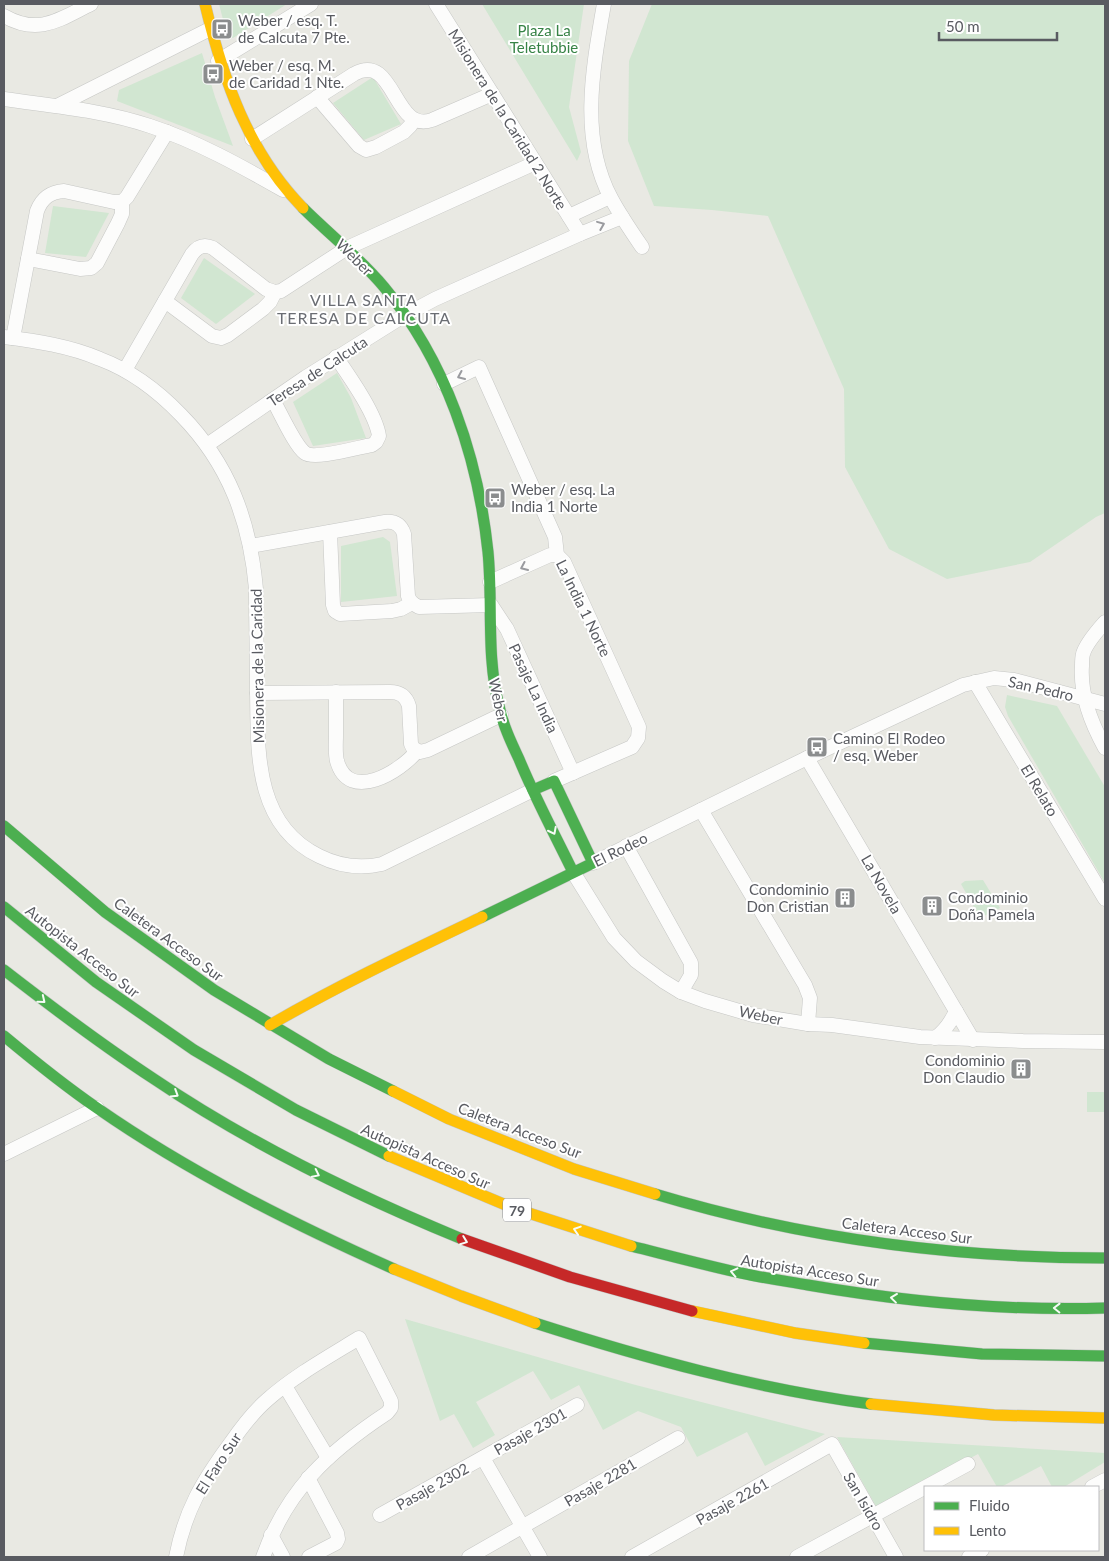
<svg xmlns="http://www.w3.org/2000/svg" width="1109" height="1561" viewBox="0 0 1109 1561" font-family="Lato,sans-serif">
	<rect width="100%" height="100%" fill="#e9e9e3"/>
	<g fill="#d1e6d1">
		<path d="M219,4h68l-54,34 -6,-3z"/>
		<path d="M482,4h102l-15,103 12,45 -4,9z"/>
		<path d="M652,4h453v509l-9,4 -66,45 -83,17 -58,-30 -44,-82 -1,-78 -76,-173 -56,-6 -58,-4 -26,-65 1,-80z"/>
		<path d="M202,53l13,44 18,49 -116,-45 2,-11z"/>
		<path d="M373,77l28,47 -37,16 -31,-37z"/>
		<path d="M53,206l56,7 -23,44 -41,-4z"/>
		<path d="M204,258l51,36 -39,30 -35,-26z"/>
		<path d="M337,373l14,25 15,40 -53,8 -20,-44z"/>
		<path d="M383,537l7,5 7,54 -56,6v-56z"/>
		<path d="M1007,695l50,11 48,81v96l-97,-167 -3,-9z"/>
		<path d="M983,880l17,28 -20,10 -19,-34 4,-3z"/>
		<rect x="1087" y="1092" width="18" height="20"/>
		<path d="M405,1319l227,65 193,50 -60,32 -18,-34 -50,25 -16,-30 -43,-16 -35,19 -24,-45 -28,15 -18,-29 -57,31 19,33 -22,13 -19,-34 -14,7z"/>
		<path d="M837,1437l268,16v9l-41,25h-12l-11,-21 -40,21h-4l-19,-33 -101,54z"/>
	</g>
	<g fill="none" stroke-linecap="round" stroke-linejoin="round">
		<g stroke="#c6c7c5" stroke-width="15">
			<g id="street">
				<path d="M436,4l144,230"/>
				<path d="M604,4c-11,63 -25,134 7,194 9,17 20,33 31,49"/>
				<path d="M4,16c35,20 56,3 87,-12"/>
				<path d="M218,61l93,-57"/>
				<path d="M317,97l42,49 7,4 10,-3 28,-15 6,-6 4,-6"/>
				<path d="M4,99c48,7 99,11 146,27 46,15 91,40 133,64"/>
				<path d="M57,106l153,-77"/>
				<path d="M252,139l102,-65c41,-23 39,60 78,46l60,-26"/>
				<path d="M569,216l41,-19"/>
				<path d="M28,259l52,10 11,-1 6,-5 21,-40 4,-9v-12"/>
				<path d="M165,301l47,35 9,2 7,-3 35,-26 7,-7 5,-10"/>
				<path d="M4,337c32,4 66,9 96,22 32,12 57,31 81,56 48,49 69,106 75,174 0,33 1,66 1,99 1,61 -4,136 62,168 20,10 41,13 63,8l151,-74"/>
				<path d="M13,338l24,-127c5,-13 13,-19 27,-20l50,11h8l5,-5 40,-65"/>
				<path d="M125,370l67,-116c6,-8 12,-10 21,-6l53,41 9,3 6,-1 66,-43 188,-85"/>
				<path d="M444,384l35,-17 76,170 2,18 7,7 75,165 -1,11 -6,9 -78,34"/>
				<path d="M273,400c7,12 22,46 32,53 9,7 54,-6 67,-8l4,-3 3,-6c-3,-22 -30,-60 -43,-79"/>
				<path d="M207,445l99,-68 99,-62 30,-16 145,-65 42,-17"/>
				<path d="M330,532l3,73 2,6 5,3 52,-3 9,-2 11,-6"/>
				<path d="M250,546l135,-24c10,-1 16,3 19,12l4,62c2,6 5,8 11,11l72,-2 16,24 66,144"/>
				<path d="M490,582l60,-27h7"/>
				<path d="M1105,622c-7,8 -19,21 -22,32 -1,3 -1,8 -1,12 -2,29 9,57 23,82"/>
				<path d="M975,682l130,217"/>
				<path d="M336,692c0,14 0,28 0,43 0,8 -1,18 1,26 12,43 64,10 80,-10"/>
				<path d="M257,693l133,-1c10,0 16,4 19,14l2,38 2,4 7,4 8,-2 73,-35"/>
				<path d="M807,758l166,282"/>
				<path d="M701,810l104,175 5,13 -2,26"/>
				<path d="M626,846l65,117v12l-10,17"/>
				<path d="M593,863l214,-105 156,-73 31,-7 20,2 91,24"/>
				<path d="M573,872l41,66 22,23 27,20 18,11 24,9 48,14 55,9 24,1 88,12 103,4 82,1"/>
				<path d="M935,1038c10,-7 16,-16 21,-27"/>
				<path d="M4,1154l93,-46"/>
				<path d="M285,1386l43,72"/>
				<path d="M483,1458l57,99"/>
				<path d="M308,1478l29,55 1,6 -2,4 -27,14"/>
				<path d="M1092,1487l13,-7"/>
				<path d="M380,1515l197,-110"/>
				<path d="M271,1535l12,22"/>
				<path d="M176,1557c9,-46 26,-75 54,-113 11,-16 22,-31 37,-44 27,-24 61,-43 92,-62l32,63v7l-4,5c-59,39 -100,77 -124,144"/>
				<path d="M469,1557l209,-119"/>
				<path d="M632,1557l200,-113 64,113"/>
				<path d="M797,1557l171,-93"/>
				<path d="M969,1557l13,-7"/>
			</g>
		</g>
		<g stroke="#c4c5c4" stroke-width="12">
			<g id="fast">
				<path d="M303,208c27,27 57,50 81,79 62,74 94,170 104,265 5,51 -2,104 11,154 4,19 12,36 20,53 16,39 36,76 54,113"/>
				<path d="M4,826l101,86 109,78 115,69 64,32"/>
				<path d="M4,907l92,75 98,68 102,60 93,46"/>
				<path d="M482,917l111,-54 -39,-82 -21,9"/>
				<path d="M4,970c49,38 98,75 150,109 96,65 201,116 308,160"/>
				<path d="M4,1036c30,25 61,50 93,72 92,64 194,115 297,161"/>
				<path d="M655,1194c146,44 298,64 450,64"/>
				<path d="M631,1246c36,9 73,19 110,27 22,5 44,8 67,12 98,17 197,26 297,23"/>
				<path d="M535,1323c109,35 222,66 336,81"/>
				<path d="M864,1343l118,11 123,2"/>
			</g>
		</g>
		<g stroke="#c4c5c4" stroke-width="12">
			<g id="slow">
				<path d="M205,4c18,75 43,148 98,204"/>
				<path d="M270,1025c69,-40 141,-74 212,-108"/>
				<path d="M393,1091l56,28 125,50 81,25"/>
				<path d="M389,1156l124,52 118,38"/>
				<path d="M394,1269l67,27 74,27"/>
				<path d="M692,1311l103,22 69,10"/>
				<path d="M871,1404l123,11 111,3"/>
			</g>
		</g>
		<g stroke="#c4c5c4" stroke-width="12">
			<path id="jam" d="M462,1239l108,38 122,34"/>
		</g>
		<use href="#street" stroke="#fcfcfb" stroke-width="14"/>
		<use href="#fast" stroke="#4caf50" stroke-width="11"/>
		<use href="#slow" stroke="#ffc107" stroke-width="11"/>
		<use href="#jam" stroke="#c62828" stroke-width="11"/>
	</g>
	<defs><path id="oneway-chevron" d="M-2-3.5L2.5 0L-2 3.5" fill="none" stroke-width="1.6" stroke-linecap="round" stroke-linejoin="round" transform="scale(1.25)"/></defs>
	<g stroke="#9a9b9f">
		<use href="#oneway-chevron" transform="translate(601 225) rotate(-22)"/>
		<use href="#oneway-chevron" transform="translate(461 376) rotate(156)"/>
		<use href="#oneway-chevron" transform="translate(524 567) rotate(156)"/>
	</g>
	<g stroke="#f6fbf6">
		<use href="#oneway-chevron" transform="translate(553 831) rotate(63)"/>
		<use href="#oneway-chevron" transform="translate(42 1000) rotate(39)"/>
		<use href="#oneway-chevron" transform="translate(175 1094) rotate(32)"/>
		<use href="#oneway-chevron" transform="translate(316 1174) rotate(26)"/>
		<use href="#oneway-chevron" transform="translate(577 1230) rotate(-162)"/>
		<use href="#oneway-chevron" transform="translate(464 1241) rotate(21)"/>
		<use href="#oneway-chevron" transform="translate(734 1272) rotate(-167)"/>
		<use href="#oneway-chevron" transform="translate(894 1298) rotate(-173)"/>
		<use href="#oneway-chevron" transform="translate(1057 1308) rotate(-179)"/>
	</g>
	<defs>
		<g id="bus-square" transform="scale(1.125)"><rect x="-9" y="-9" width="18" height="18" rx="4" fill="#8b8d8e" stroke="#fff"/><path d="M-5-6H5V4H4V6H2V4H-2V6H-4V4H-5ZM-3.5-4V0h7V-4ZM-3.5 1.2v1.5H-2V1.2ZM2 1.2v1.5H3.5V1.2Z" fill="#fff"/></g>
		<g id="building-square" transform="scale(1.125)"><rect x="-9" y="-9" width="18" height="18" rx="4" fill="#8b8d8e" stroke="#fff"/><path d="M-4-6H4V6H1V3H-1V6H-4ZM-2.5-4.3h1.7v1.8h-1.7ZM.8-4.3h1.7v1.8H.8ZM-2.5-1h1.7V.8h-1.7ZM.8-1h1.7V.8H.8Z" fill="#fff"/></g>
	</defs>
	<g fill-rule="evenodd">
		<use href="#bus-square" x="222" y="29"/>
		<use href="#bus-square" x="213" y="74"/>
		<use href="#bus-square" x="495" y="498"/>
		<use href="#bus-square" x="817" y="747"/>
		<use href="#building-square" x="845" y="898"/>
		<use href="#building-square" x="932" y="906"/>
		<use href="#building-square" x="1021" y="1069"/>
	</g>
	<g text-anchor="middle" dominant-baseline="central" stroke-width="4" stroke-linejoin="round" paint-order="stroke">
		<rect fill="#fff" stroke="#8b8c90" stroke-width="1" x="503" y="1198.5" width="28" height="23" rx="4"/>
		<g font-size="14" font-weight="bold" fill="#595b61">
			<text x="517" y="1210">79</text>
		</g>
		<g font-size="15" fill="#595b61" stroke="#fff" text-anchor="start">
			<text x="238" y="20">Weber / esq. T.<tspan x="238" dy="17">de Calcuta 7 Pte.</tspan></text>
			<text x="229" y="65">Weber / esq. M.<tspan x="229" dy="17">de Caridad 1 Nte.</tspan></text>
			<text x="511" y="489">Weber / esq. La<tspan x="511" dy="17">India 1 Norte</tspan></text>
			<text x="833" y="738">Camino El Rodeo<tspan x="833" dy="17">/ esq. Weber</tspan></text>
			<text x="829" y="889" text-anchor="end">Condominio<tspan x="829" dy="17">Don Cristian</tspan></text>
			<text x="948" y="897">Condominio<tspan x="948" dy="17">Doña Pamela</tspan></text>
			<text x="1005" y="1060" text-anchor="end">Condominio<tspan x="1005" dy="17">Don Claudio</tspan></text>
		</g>
		<g font-size="15" fill="#378346" stroke="#fff">
			<text x="544" y="30">Plaza La<tspan x="544" dy="17">Teletubbie</tspan></text>
		</g>
		<g font-size="15" fill="#595b61" stroke="#fff">
			<text transform="translate(508 119) rotate(58)">Misionera de la Caridad 2 Norte</text>
			<text transform="translate(355 257) rotate(45)">Weber</text>
			<text transform="translate(317 371) rotate(-33)">Teresa de Calcuta</text>
			<text transform="translate(584 608) rotate(64)">La India 1 Norte</text>
			<text transform="translate(257 666) rotate(-91)">Misionera de la Caridad</text>
			<text transform="translate(534 688) rotate(65)">Pasaje La India</text>
			<text transform="translate(1041 688) rotate(13)">San Pedro</text>
			<text transform="translate(499 700) rotate(78)">Weber</text>
			<text transform="translate(1040 790) rotate(59)">El Relato</text>
			<text transform="translate(620 849) rotate(-26)">El Rodeo</text>
			<text transform="translate(882 884) rotate(60)">La Novela</text>
			<text transform="translate(169 939) rotate(36)">Caletera Acceso Sur</text>
			<text transform="translate(83 951) rotate(38)">Autopista Acceso Sur</text>
			<text transform="translate(761 1015) rotate(12)">Weber</text>
			<text transform="translate(520 1130) rotate(21)">Caletera Acceso Sur</text>
			<text transform="translate(426 1156) rotate(24)">Autopista Acceso Sur</text>
			<text transform="translate(907 1230) rotate(7)">Caletera Acceso Sur</text>
			<text transform="translate(810 1270) rotate(9)">Autopista Acceso Sur</text>
			<text transform="translate(530 1431) rotate(-29)">Pasaje 2301</text>
			<text transform="translate(218 1463) rotate(-57)">El Faro Sur</text>
			<text transform="translate(600 1482) rotate(-30)">Pasaje 2281</text>
			<text transform="translate(432 1486) rotate(-29)">Pasaje 2302</text>
			<text transform="translate(732 1501) rotate(-29)">Pasaje 2261</text>
			<text transform="translate(864 1501) rotate(60)">San Isidro</text>
		</g>
		<g font-size="16" letter-spacing="1" fill="#6a6d73" stroke="#fff">
			<text x="364" y="299">VILLA SANTA<tspan x="364" dy="18">TERESA DE CALCUTA</tspan></text>
		</g>
	</g>
	<rect width="1109" height="1561" fill="none" stroke="#595b61" stroke-width="10"/>
	<rect x="924" y="1486" width="175" height="65" fill="#ffffff" stroke="#bdbdc0"/>
	<rect x="934" y="1502" width="25" height="8" fill="#4caf50" stroke="#bdbdc0"/>
	<text x="969" y="1511" font-size="15" fill="#595b61">Fluido</text>
	<rect x="934" y="1527" width="25" height="8" fill="#ffc107" stroke="#bdbdc0"/>
	<text x="969" y="1536" font-size="15" fill="#595b61">Lento</text>
	<path d="M939 32v8h118v-8" fill="none" stroke="#595b61" stroke-width="2.5"/>
	<text x="946" y="32" font-size="15" fill="#595b61" stroke="#ffffff" stroke-width="4" paint-order="stroke">50 m</text>
</svg>
